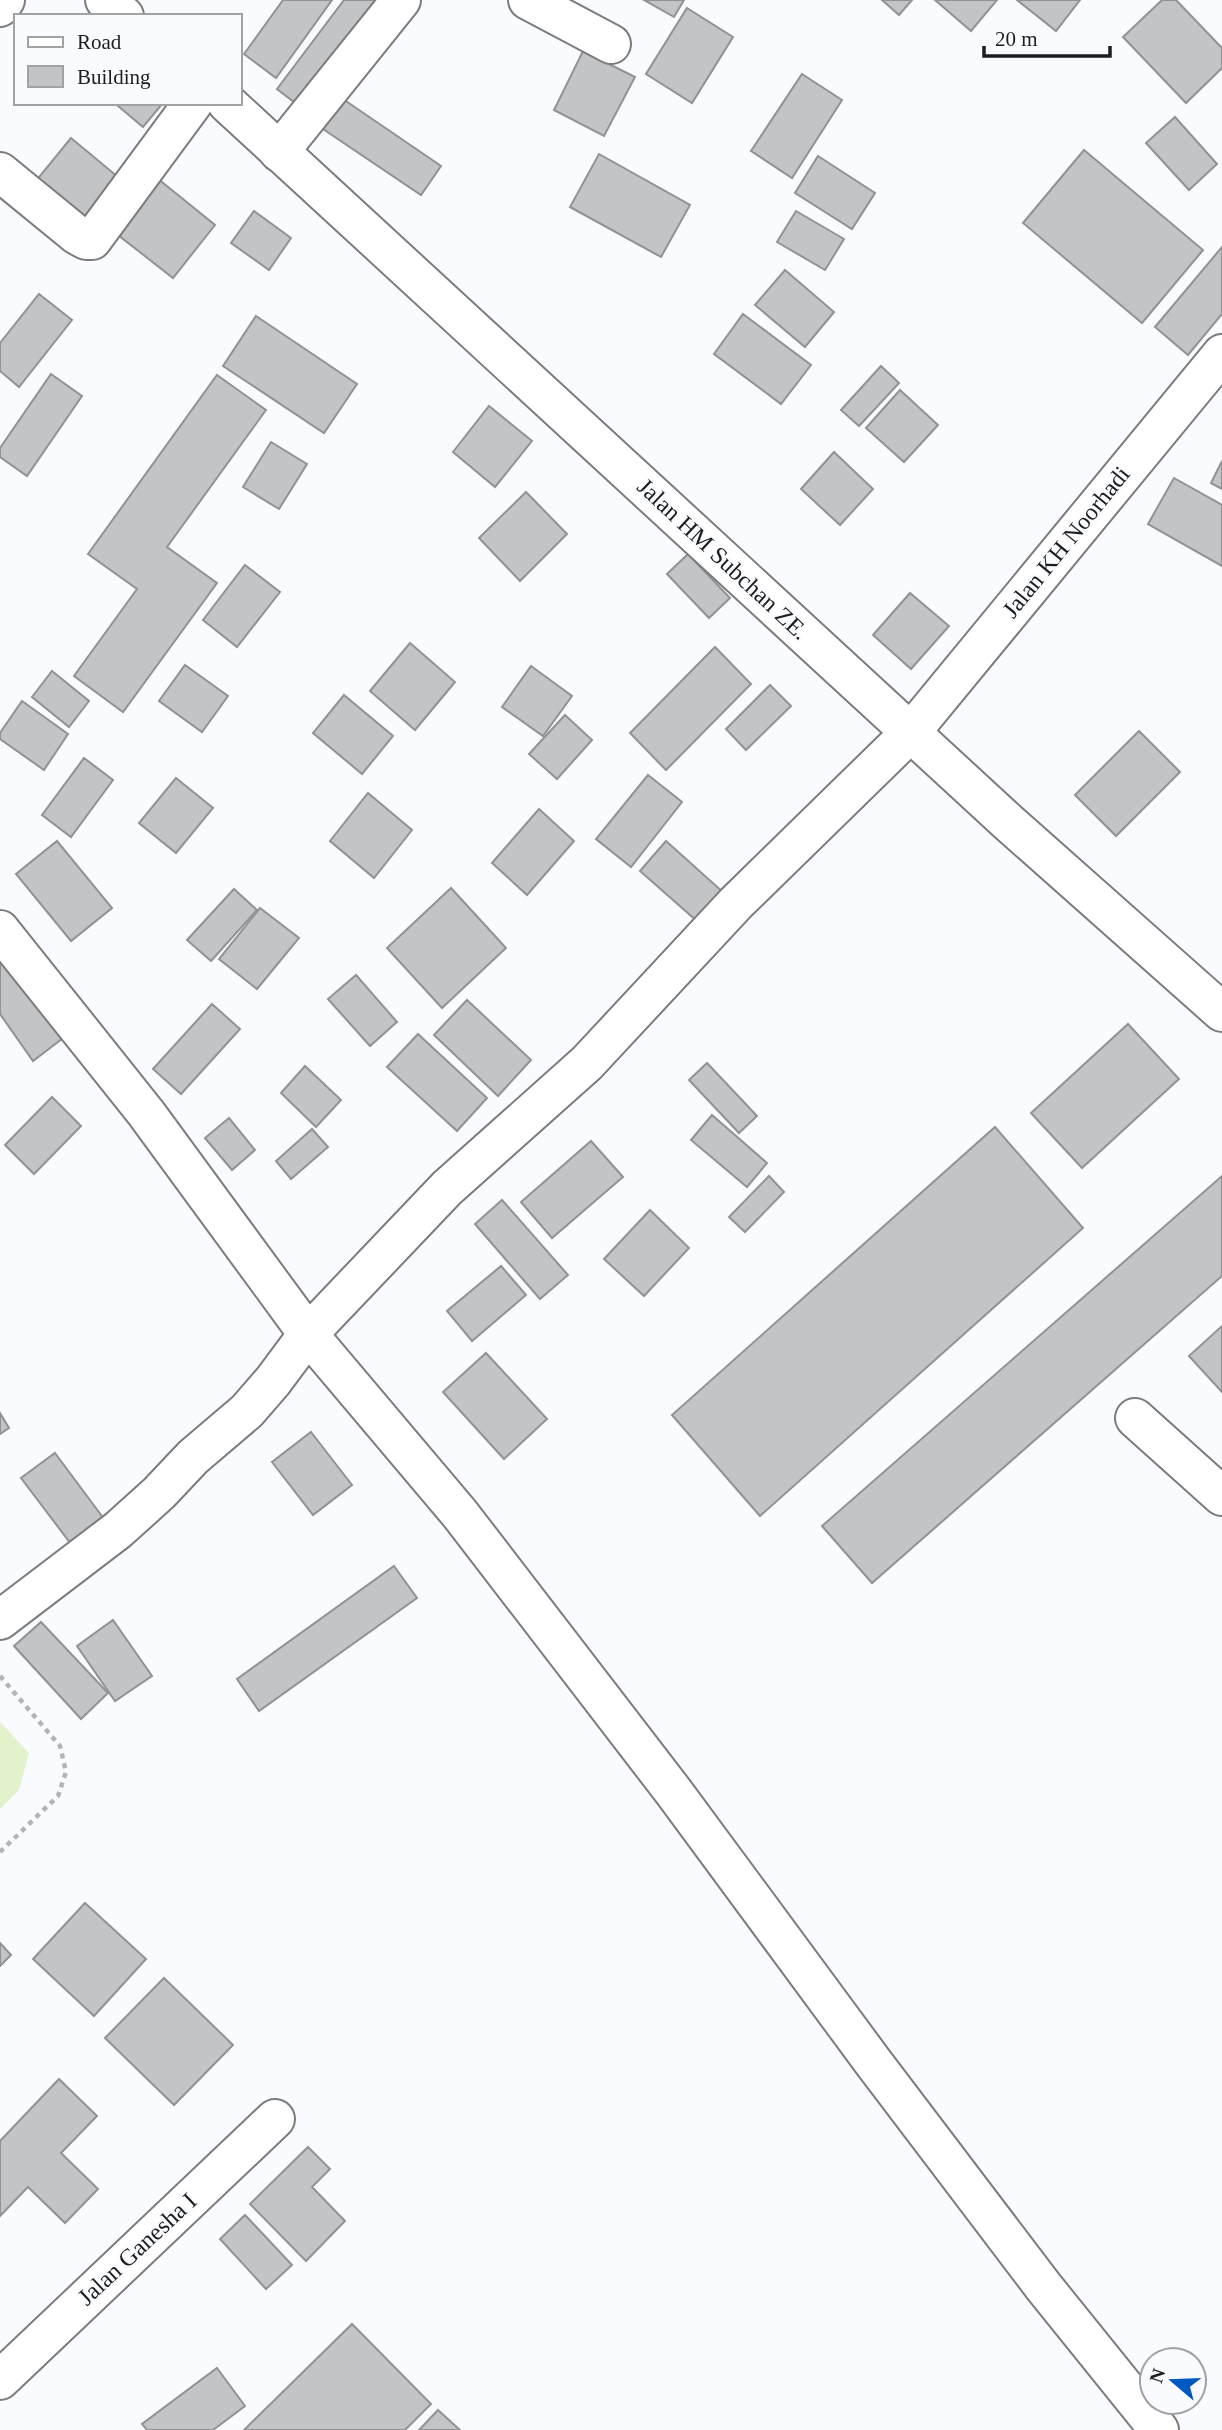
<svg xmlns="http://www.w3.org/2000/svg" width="1222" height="2430" viewBox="0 0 1222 2430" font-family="Georgia,serif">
	<rect width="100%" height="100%" fill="#fafbfe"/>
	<path fill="#e2f2cb" d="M0,1722l29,31 -10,37 -19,19z"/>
	<g fill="#c3c4c6" stroke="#919294" stroke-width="2">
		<path d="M283,0h49l-56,78 -32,-24z"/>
		<path d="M344,0h40l-81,109 -26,-20z"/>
		<path d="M644,0h40l-10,17z"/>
		<path d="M882,0h30l-13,15z"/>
		<path d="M935,0h62l-26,31z"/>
		<path d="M1017,0h63l-24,31z"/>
		<path d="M1162,0h14l46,48v20l-36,35 -63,-66z"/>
		<path d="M687,8l46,29 -41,66 -46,-29z"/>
		<path d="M583,51l52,26 -31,59 -50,-26z"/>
		<path d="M802,74l40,26 -50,78 -41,-27z"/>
		<path d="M340,97l101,69 -20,29 -101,-68z"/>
		<path d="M121,103h42l-20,24 -25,-21z"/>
		<path d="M1175,117l42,47 -28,26 -43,-47z"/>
		<path d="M71,138l53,44 -37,43 -52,-43z"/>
		<path d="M1084,150l119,100 -61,73 -119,-100z"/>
		<path d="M599,154l91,51 -29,52 -91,-50z"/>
		<path d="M818,156l57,37 -23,36 -57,-36z"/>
		<path d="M152,174l63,51 -42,53 -64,-50z"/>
		<path d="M254,211l37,27 -22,32 -38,-27z"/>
		<path d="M796,211l48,28 -19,31 -48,-28z"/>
		<path d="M1222,247v67l-34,41 -33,-28z"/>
		<path d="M785,270l49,42 -29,35 -50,-42z"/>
		<path d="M39,294l33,26 -53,67 -19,-16v-28z"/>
		<path d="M743,314l68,51 -30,39 -67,-50z"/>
		<path d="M256,316l101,68 -33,49 -101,-67z"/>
		<path d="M881,366l18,17 -40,43 -18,-16z"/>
		<path d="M51,374l31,22 -55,80 -27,-19v-9z"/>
		<path d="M217,375l49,35 -99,137 50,36 -94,129 -49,-36 63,-87 -49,-35z"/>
		<path d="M900,390l38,35 -34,37 -38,-34z"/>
		<path d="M489,406l43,35 -37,46 -42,-35z"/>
		<path d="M271,442l36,22 -28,45 -36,-22z"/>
		<path d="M834,452l39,37 -33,36 -39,-36z"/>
		<path d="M1222,461v28l-11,-6z"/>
		<path d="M1174,478l48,27v61l-74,-42z"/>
		<path d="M526,492l41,42 -47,47 -41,-43z"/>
		<path d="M688,554l42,44 -21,20 -42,-44z"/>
		<path d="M245,565l35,27 -43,55 -34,-27z"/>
		<path d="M910,593l39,33 -38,43 -38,-34z"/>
		<path d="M410,643l45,39 -40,48 -45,-39z"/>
		<path d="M715,647l36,37 -85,86 -36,-37z"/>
		<path d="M185,665l43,31 -26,36 -43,-31z"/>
		<path d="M531,666l41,30 -29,40 -41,-29z"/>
		<path d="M52,671l37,30 -20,26 -37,-30z"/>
		<path d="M770,685l21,21 -45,44 -20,-21z"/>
		<path d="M344,695l49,41 -31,38 -49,-41z"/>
		<path d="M22,701l46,33 -24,36 -44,-31v-6z"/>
		<path d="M565,715l27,25 -35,39 -28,-25z"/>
		<path d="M1139,731l41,41 -64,64 -41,-41z"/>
		<path d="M84,758l29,22 -42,57 -29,-22z"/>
		<path d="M648,775l34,27 -51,65 -35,-28z"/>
		<path d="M176,778l37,30 -37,45 -37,-30z"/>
		<path d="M368,793l44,37 -38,48 -44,-37z"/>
		<path d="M539,809l35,32 -47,54 -35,-32z"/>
		<path d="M57,841l55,67 -41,33 -55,-67z"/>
		<path d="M666,841l58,52 -26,29 -58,-51z"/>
		<path d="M451,888l55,60 -64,60 -55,-60z"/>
		<path d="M234,889l23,21 -46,51 -24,-21z"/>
		<path d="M260,908l39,30 -42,51 -38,-30z"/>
		<path d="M0,952l63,86 -30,23 -33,-47z"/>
		<path d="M356,975l41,47 -27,24 -42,-47z"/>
		<path d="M467,1000l64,60 -33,36 -64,-61z"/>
		<path d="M212,1004l28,25 -59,65 -28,-25z"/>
		<path d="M1128,1024l51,55 -97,89 -51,-55z"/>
		<path d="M418,1034l69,64 -30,33 -70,-64z"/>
		<path d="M707,1063l50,53 -18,17 -50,-53z"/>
		<path d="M305,1066l36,34 -25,27 -35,-34z"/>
		<path d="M52,1097l29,29 -47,48 -29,-29z"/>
		<path d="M712,1115l55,48 -20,24 -56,-47z"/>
		<path d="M229,1118l26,32 -23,20 -27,-32z"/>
		<path d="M995,1127l88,101 -323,288 -88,-101z"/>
		<path d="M312,1129l16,18 -37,32 -15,-18z"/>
		<path d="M591,1141l32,36 -71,61 -31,-36z"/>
		<path d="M769,1176l15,16 -39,40 -16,-15z"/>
		<path d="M1222,1176v100l-350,307 -50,-57z"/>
		<path d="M502,1200l66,75 -28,24 -65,-75z"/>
		<path d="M650,1210l39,38 -45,48 -40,-37z"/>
		<path d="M501,1266l25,29 -54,46 -25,-30z"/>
		<path d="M1222,1326v66l-33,-36z"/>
		<path d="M486,1353l61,66 -43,40 -61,-67z"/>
		<path d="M0,1413l9,15 -9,6z"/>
		<path d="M311,1432l41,53 -39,30 -41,-53z"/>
		<path d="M55,1453l55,74 -33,25 -56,-74z"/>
		<path d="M394,1566l23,32 -158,113 -22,-32z"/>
		<path d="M113,1620l39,56 -37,25 -38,-55z"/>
		<path d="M41,1622l67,71 -27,26 -67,-73z"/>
		<path d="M85,1903l61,56 -52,57 -61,-57z"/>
		<path d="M0,1943l11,12 -11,11z"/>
		<path d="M164,1978l69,67 -59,60 -69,-67z"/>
		<path d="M59,2079l38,37 -36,37 37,36 -33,34 -37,-36 -28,29v-75z"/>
		<path d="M308,2147l22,22 -18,18 33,34 -39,40 -56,-57z"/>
		<path d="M245,2215l47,50 -26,24 -46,-50z"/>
		<path d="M352,2324l79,80 -26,26h-161z"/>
		<path d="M217,2368l28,38 -32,24h-66l-5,-6z"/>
		<path d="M438,2410l22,20h-41z"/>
	</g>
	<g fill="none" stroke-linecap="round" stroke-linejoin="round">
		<g stroke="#7b7c7e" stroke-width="42">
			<g id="street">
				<path d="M528,0l83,44"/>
				<path d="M0,7l5,-7"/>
				<path d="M279,152l122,-152"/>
				<path d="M0,172l77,63 9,5h6l101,-137"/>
				<path d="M0,930l146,183 162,221 152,180 213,277 200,271 170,224 116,144"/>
				<path d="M1135,1418l87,78"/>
				<path d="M0,1620l118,-90 41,-37 34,-36 54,-46 26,-30 35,-47 139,-146 140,-125 149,-160 175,-171"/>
				<path d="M0,2380l275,-261"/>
			</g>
		</g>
		<g stroke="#7b7c7e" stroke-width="42">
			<g id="secondary">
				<path d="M105,0l19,16"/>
				<path d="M227,103l782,720 213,189"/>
				<path d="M911,732l311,-378"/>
			</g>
		</g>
		<path stroke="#b3b4b6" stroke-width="4.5" stroke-dasharray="5 5" stroke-linecap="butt" d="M0,1676l60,70 6,26 -8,24 -58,56"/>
		<use href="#street" stroke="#fff" stroke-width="38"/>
		<use href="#secondary" stroke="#fff" stroke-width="38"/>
	</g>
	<g text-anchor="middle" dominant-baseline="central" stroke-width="5" stroke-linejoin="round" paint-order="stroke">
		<g font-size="24" fill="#1c1d1e" stroke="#fafbfe">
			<text transform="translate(1066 542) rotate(-51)">Jalan KH Noorhadi</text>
			<text transform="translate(723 559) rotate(43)">Jalan HM Subchan ZE.</text>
			<text transform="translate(137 2249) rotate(-43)">Jalan Ganesha I</text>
		</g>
	</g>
	<rect x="14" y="14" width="228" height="91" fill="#fafbfe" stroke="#a1a2a4" stroke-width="2"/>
	<rect x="28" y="37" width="35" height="10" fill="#ffffff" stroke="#a1a2a4" stroke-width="2"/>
	<text x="77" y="49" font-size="21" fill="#1c1d1e">Road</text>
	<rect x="28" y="66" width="35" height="21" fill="#c3c4c6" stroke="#a1a2a4" stroke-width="2"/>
	<text x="77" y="84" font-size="21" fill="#1c1d1e">Building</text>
	<g transform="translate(1173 2381) rotate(289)"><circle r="33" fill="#fafbfe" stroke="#a1a2a4" stroke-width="2"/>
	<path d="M0-5L12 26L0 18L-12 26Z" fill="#0059c2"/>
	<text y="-10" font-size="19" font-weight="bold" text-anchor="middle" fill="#1c1d1e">N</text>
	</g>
	<path d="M984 46v10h126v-10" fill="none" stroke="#1c1d1e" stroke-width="3.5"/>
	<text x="995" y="46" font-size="21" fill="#1c1d1e" stroke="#fafbfe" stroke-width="5" paint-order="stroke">20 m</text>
</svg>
